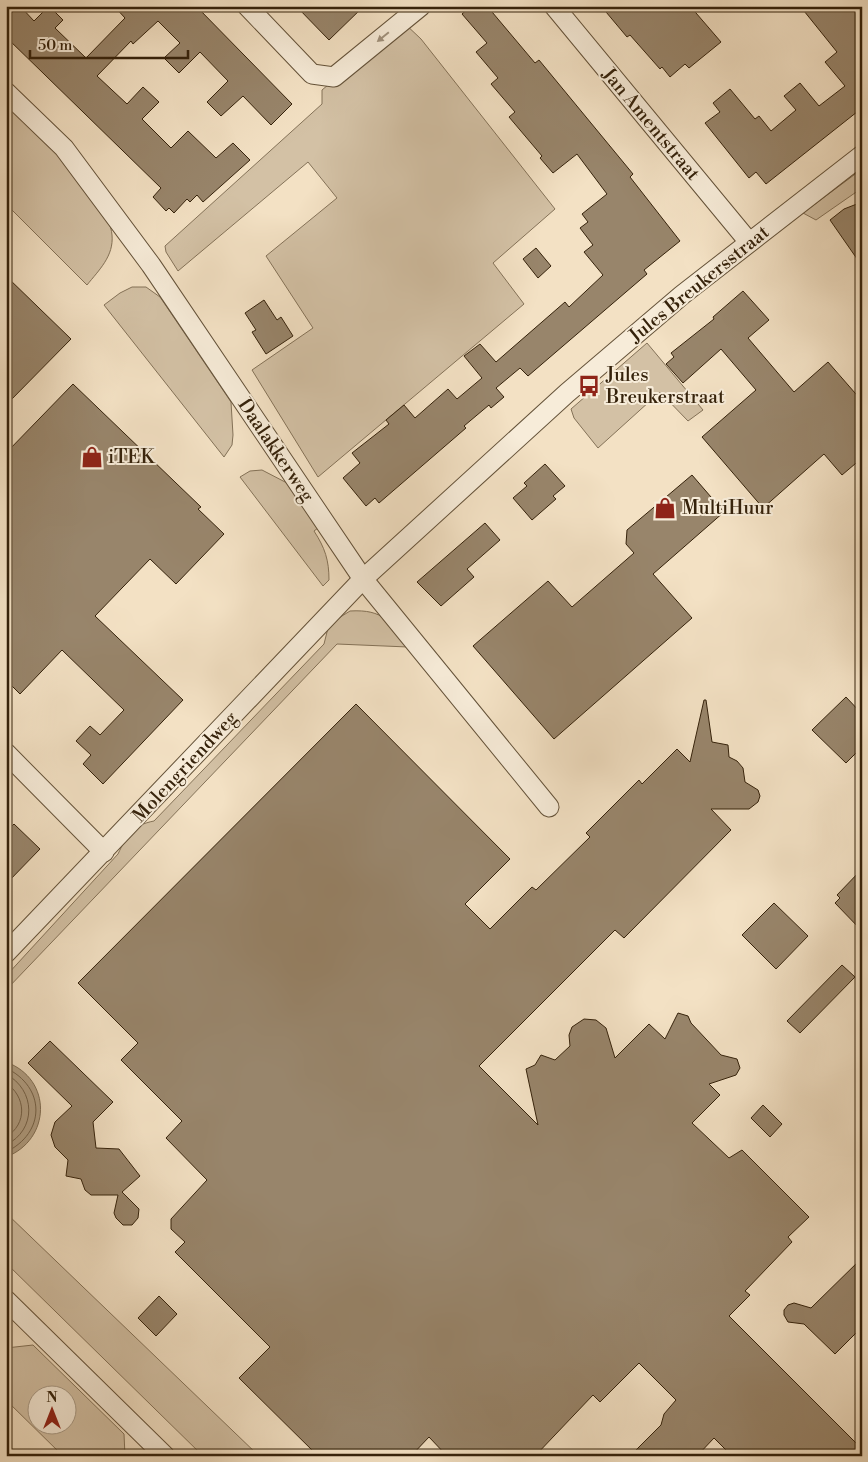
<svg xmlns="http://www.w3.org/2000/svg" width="868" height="1462" viewBox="0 0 868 1462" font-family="'Libre Bodoni',serif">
	<rect width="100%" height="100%" fill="#f3e1c4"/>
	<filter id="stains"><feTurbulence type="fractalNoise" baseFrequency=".004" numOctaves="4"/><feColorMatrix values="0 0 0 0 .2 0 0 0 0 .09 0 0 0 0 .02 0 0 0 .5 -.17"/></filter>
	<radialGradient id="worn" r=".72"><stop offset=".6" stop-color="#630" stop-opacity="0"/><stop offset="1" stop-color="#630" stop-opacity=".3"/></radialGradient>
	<g fill="#d3c1a5" stroke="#847258" fill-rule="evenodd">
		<path d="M403,22l18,17 134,170 -62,54 31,41 -206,173 -66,-107 61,-42 -47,-72 71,-58 -29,-36 -130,109 -12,-19 -1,-6 157,-142v-14z"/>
		<path d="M6,100c28,28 103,97 106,135 2,21 -13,35 -25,50l-81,-81z"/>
		<path d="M862,169v19l-46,32 -13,-7z"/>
		<path d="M132,287h14l14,10 71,105 2,33 -1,10 -8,12 -120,-152 16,-12z"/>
		<path d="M647,343l56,67 -15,11 -28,-29 -62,56 -24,-30 -3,-9z"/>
		<path d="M262,470l25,13 31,45 -4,3c11,17 15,29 15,49l-6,6 -83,-109 10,-6z"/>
		<path d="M350,611c34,-2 40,11 58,36l-71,-3 -331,346v-14l112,-122c9,-19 15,-29 36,-33l170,-177 5,-20z"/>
		<path d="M6,1213l253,243h-56l-197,-193z"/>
		<path d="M33,1345l91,89 1,22h-62l-57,-56v-52zM38,1394h30v30h-30z"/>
	</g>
	<path fill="#b2a085" stroke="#806e54" d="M6,1062c47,17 45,78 0,95z"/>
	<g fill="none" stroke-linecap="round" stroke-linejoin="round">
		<g stroke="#746148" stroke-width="1">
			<path d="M6,1068c40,19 40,65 0,84"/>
			<path d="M6,1074c30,16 31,56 0,71"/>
			<path d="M6,1083c20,13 22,41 0,54"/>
		</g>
	</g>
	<g fill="#98856b" stroke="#35220b">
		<path d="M6,6h14l14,15 15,-15 14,14 -8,8 31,30 39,-40 -11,-12h82l96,98 -21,21 -28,-29 -22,20 -14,-14 21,-21 -28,-29 -21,21 -15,-15 16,-15 -22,-22 -25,23 -2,-3 -34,35 30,28 16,-17 16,15 -17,17 29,29 17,-17 28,27 17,-15 17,17 -47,42 -6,-7 -7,7 -3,-3 -13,14 -5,-5 -3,3 -13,-14 8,-9 -155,-151z"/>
		<path d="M296,6h68l-35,34z"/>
		<path d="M471,6h16l48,57 4,-3 94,114 -3,3 50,64 -36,29 3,4 -119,102 -8,-8 -24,20 8,9 -13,11 -2,-3 -25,21 2,2 -87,75 -4,-5 -9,8 -23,-28 17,-15 -8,-10 37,-29 -3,-4 18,-15 11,13 33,-29 9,10 25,-21 -18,-22 16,-12 16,18 69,-60 4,5 34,-32 -19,-23 9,-7 -13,-17 8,-6 -6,-8 25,-20 -30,-40 -24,19 -13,-15 2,-2 -33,-39 6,-5 -24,-28 7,-6 -22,-26 11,-9 -25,-29z"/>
		<path d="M601,6h89l31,36 -32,26 -4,-4 -15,13 -8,-10 -2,2 -30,-34 -3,2z"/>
		<path d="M800,6h53l9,11v91l-96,76 -10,-12 -7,6 -44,-55 15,-11 -7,-9 17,-14 25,30 4,-3 12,15 25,-21 -12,-14 16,-13 19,23 26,-20 -20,-24 12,-10z"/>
		<path d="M862,202v64l-32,-46 14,-11z"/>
		<path d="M536,248l15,18 -13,12 -15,-19z"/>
		<path d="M6,276l65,63 -65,66z"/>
		<path d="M743,291l26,29 -21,18 46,54 34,-30 34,39v57l-20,17 -18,-21 -61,54 -61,-71 54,-47 -35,-41 -38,34 -17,-19 8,-7 -3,-4 43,-34 -1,-2z"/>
		<path d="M264,300l13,20 4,-3 12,19 -27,18 -14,-22 4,-2 -11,-17z"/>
		<path d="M73,384l128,123 -3,2 26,25 -48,50 -26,-25 -55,57 88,84 -80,84 -20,-20 8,-9 -15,-14 14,-15 10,9 24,-25 -62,-60 -42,44 -14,-14v-227z"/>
		<path d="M545,464l20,22 -12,10 3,3 -24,21 -19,-22 14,-12 -3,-3z"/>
		<path d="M692,475l32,37 -71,62 39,44 -138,121 -81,-93 75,-65 24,26 62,-54 -8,-9 1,-14z"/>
		<path d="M485,523l15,17 -33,29 7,8 -33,29 -24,-24z"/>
		<path d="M846,697l16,17v33l-16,16 -34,-33z"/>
		<path d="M704,700h2l6,42 16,3 1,12 8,4 6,7 2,14 13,8 2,6 -2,6 -9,7h-38l20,21 -107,108 -9,-8 -136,136 59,59 -12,-56 9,-4 6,-10 14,5 15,-14 -1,-11 3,-8 12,-8 12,1 10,8 9,30 34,-34 16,15 13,-26 10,3 3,7 30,32 16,4 3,9 -4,7 -27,9 11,11 -28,28 37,35 13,-8 67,67 -21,20 4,5 -47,49 5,4 -21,21 133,133v7h-130l-18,-18 -17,18h-67l31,-31 3,-11 12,-14 -37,-37 -39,39 -7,-7 -58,61h-88l-18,-19 -18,19h-93l-79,-78 31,-31 -95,-95 10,-10 -14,-13v-10l36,-39 -41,-42 16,-17 -61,-61 17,-17 -60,-60 278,-279 154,155 -45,45 25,25 42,-42 4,3 54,-53 -4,-4 53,-53 3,4 35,-35 13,13z"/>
		<path d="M14,824l26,25 -34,35v-52z"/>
		<path d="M862,869v62l-27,-28 5,-5 -3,-3z"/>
		<path d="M774,903l34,33 -32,33 -34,-34z"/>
		<path d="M842,965l13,12 -55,56 -13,-12z"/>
		<path d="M50,1041l63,61 -20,20 3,26 23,1 21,27 -18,16 17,17 -1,9 -6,7h-9l-7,-7 -2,-5 4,-18h-27l-6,-5 -4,-11 -15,-3 2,-16 -13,-13 -4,-12 4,-13 17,-16 -44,-43z"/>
		<path d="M763,1105l19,19 -12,13 -19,-19z"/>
		<path d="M862,1258v69l-27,27 -31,-30 -16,-2 -4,-7v-5l4,-5 6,-2 17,5z"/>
		<path d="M159,1296l18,18 -21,22 -18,-18z"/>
	</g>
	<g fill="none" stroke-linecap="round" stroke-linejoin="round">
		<g stroke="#645239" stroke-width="21">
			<g id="street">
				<path d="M247,6l65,68 22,3 87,-71"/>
				<path d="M554,6l195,236"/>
				<path d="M6,92l58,56 87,117 212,314 186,228"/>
				<path d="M6,753l98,99"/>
				<path d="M6,953l357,-374 204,-186 115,-98 180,-140"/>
				<path d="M6,1300l159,156"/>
			</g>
		</g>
		<use href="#street" stroke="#f7ecd9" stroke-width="19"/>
	</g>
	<defs><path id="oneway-solid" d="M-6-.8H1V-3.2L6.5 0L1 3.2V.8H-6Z" transform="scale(1.25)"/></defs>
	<use fill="#a0917c" href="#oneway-solid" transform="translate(383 37) rotate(141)"/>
	<defs>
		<g id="bus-bare" transform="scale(1.725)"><path d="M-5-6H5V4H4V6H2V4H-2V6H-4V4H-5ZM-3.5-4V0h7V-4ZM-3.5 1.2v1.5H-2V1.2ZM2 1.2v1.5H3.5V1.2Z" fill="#8f2418" stroke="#f7ecd9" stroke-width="2.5" paint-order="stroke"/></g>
		<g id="shop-bare" transform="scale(1.725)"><path d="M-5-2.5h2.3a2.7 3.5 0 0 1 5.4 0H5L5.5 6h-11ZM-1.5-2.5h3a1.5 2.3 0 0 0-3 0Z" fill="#8f2418" stroke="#f7ecd9" stroke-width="2.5" paint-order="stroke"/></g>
	</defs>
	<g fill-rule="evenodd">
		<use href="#bus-bare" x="589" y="386"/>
		<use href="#shop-bare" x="92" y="457"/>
		<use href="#shop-bare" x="665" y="508"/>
	</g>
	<g text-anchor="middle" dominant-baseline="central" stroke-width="4" stroke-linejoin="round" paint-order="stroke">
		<g font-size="19" fill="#35220b" stroke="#f7ecd9">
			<text transform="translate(651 124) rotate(50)">Jan Amentstraat</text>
			<text transform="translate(699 284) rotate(-39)">Jules Breukersstraat</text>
			<text transform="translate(276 450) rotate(56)">Daalakkerweg</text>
			<text transform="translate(185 767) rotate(-47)">Molengriendweg</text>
		</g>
		<g font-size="19" fill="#35220b" stroke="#f7ecd9" text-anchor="start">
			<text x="606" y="375">Jules<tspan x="606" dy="22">Breukerstraat</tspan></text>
			<text x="108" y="457">iTEK</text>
			<text x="682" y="508">MultiHuur</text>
		</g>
	</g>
	<rect width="868" height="1462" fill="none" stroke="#f3e1c4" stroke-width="25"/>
	<rect x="8" y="8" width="853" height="1447" fill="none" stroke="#35220b" stroke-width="2.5"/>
	<rect x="12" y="12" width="843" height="1437" fill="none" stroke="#35220b"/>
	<g transform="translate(52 1410)"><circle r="24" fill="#f7ecd9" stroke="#a99b87"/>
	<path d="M0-4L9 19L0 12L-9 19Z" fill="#8f2418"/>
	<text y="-8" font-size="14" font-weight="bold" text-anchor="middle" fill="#35220b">N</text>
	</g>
	<path d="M30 50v8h158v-8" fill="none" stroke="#35220b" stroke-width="2.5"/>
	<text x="38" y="50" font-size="15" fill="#35220b" stroke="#f7ecd9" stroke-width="4" paint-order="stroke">50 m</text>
	<rect width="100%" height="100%" filter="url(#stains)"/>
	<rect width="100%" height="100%" fill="url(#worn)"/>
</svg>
